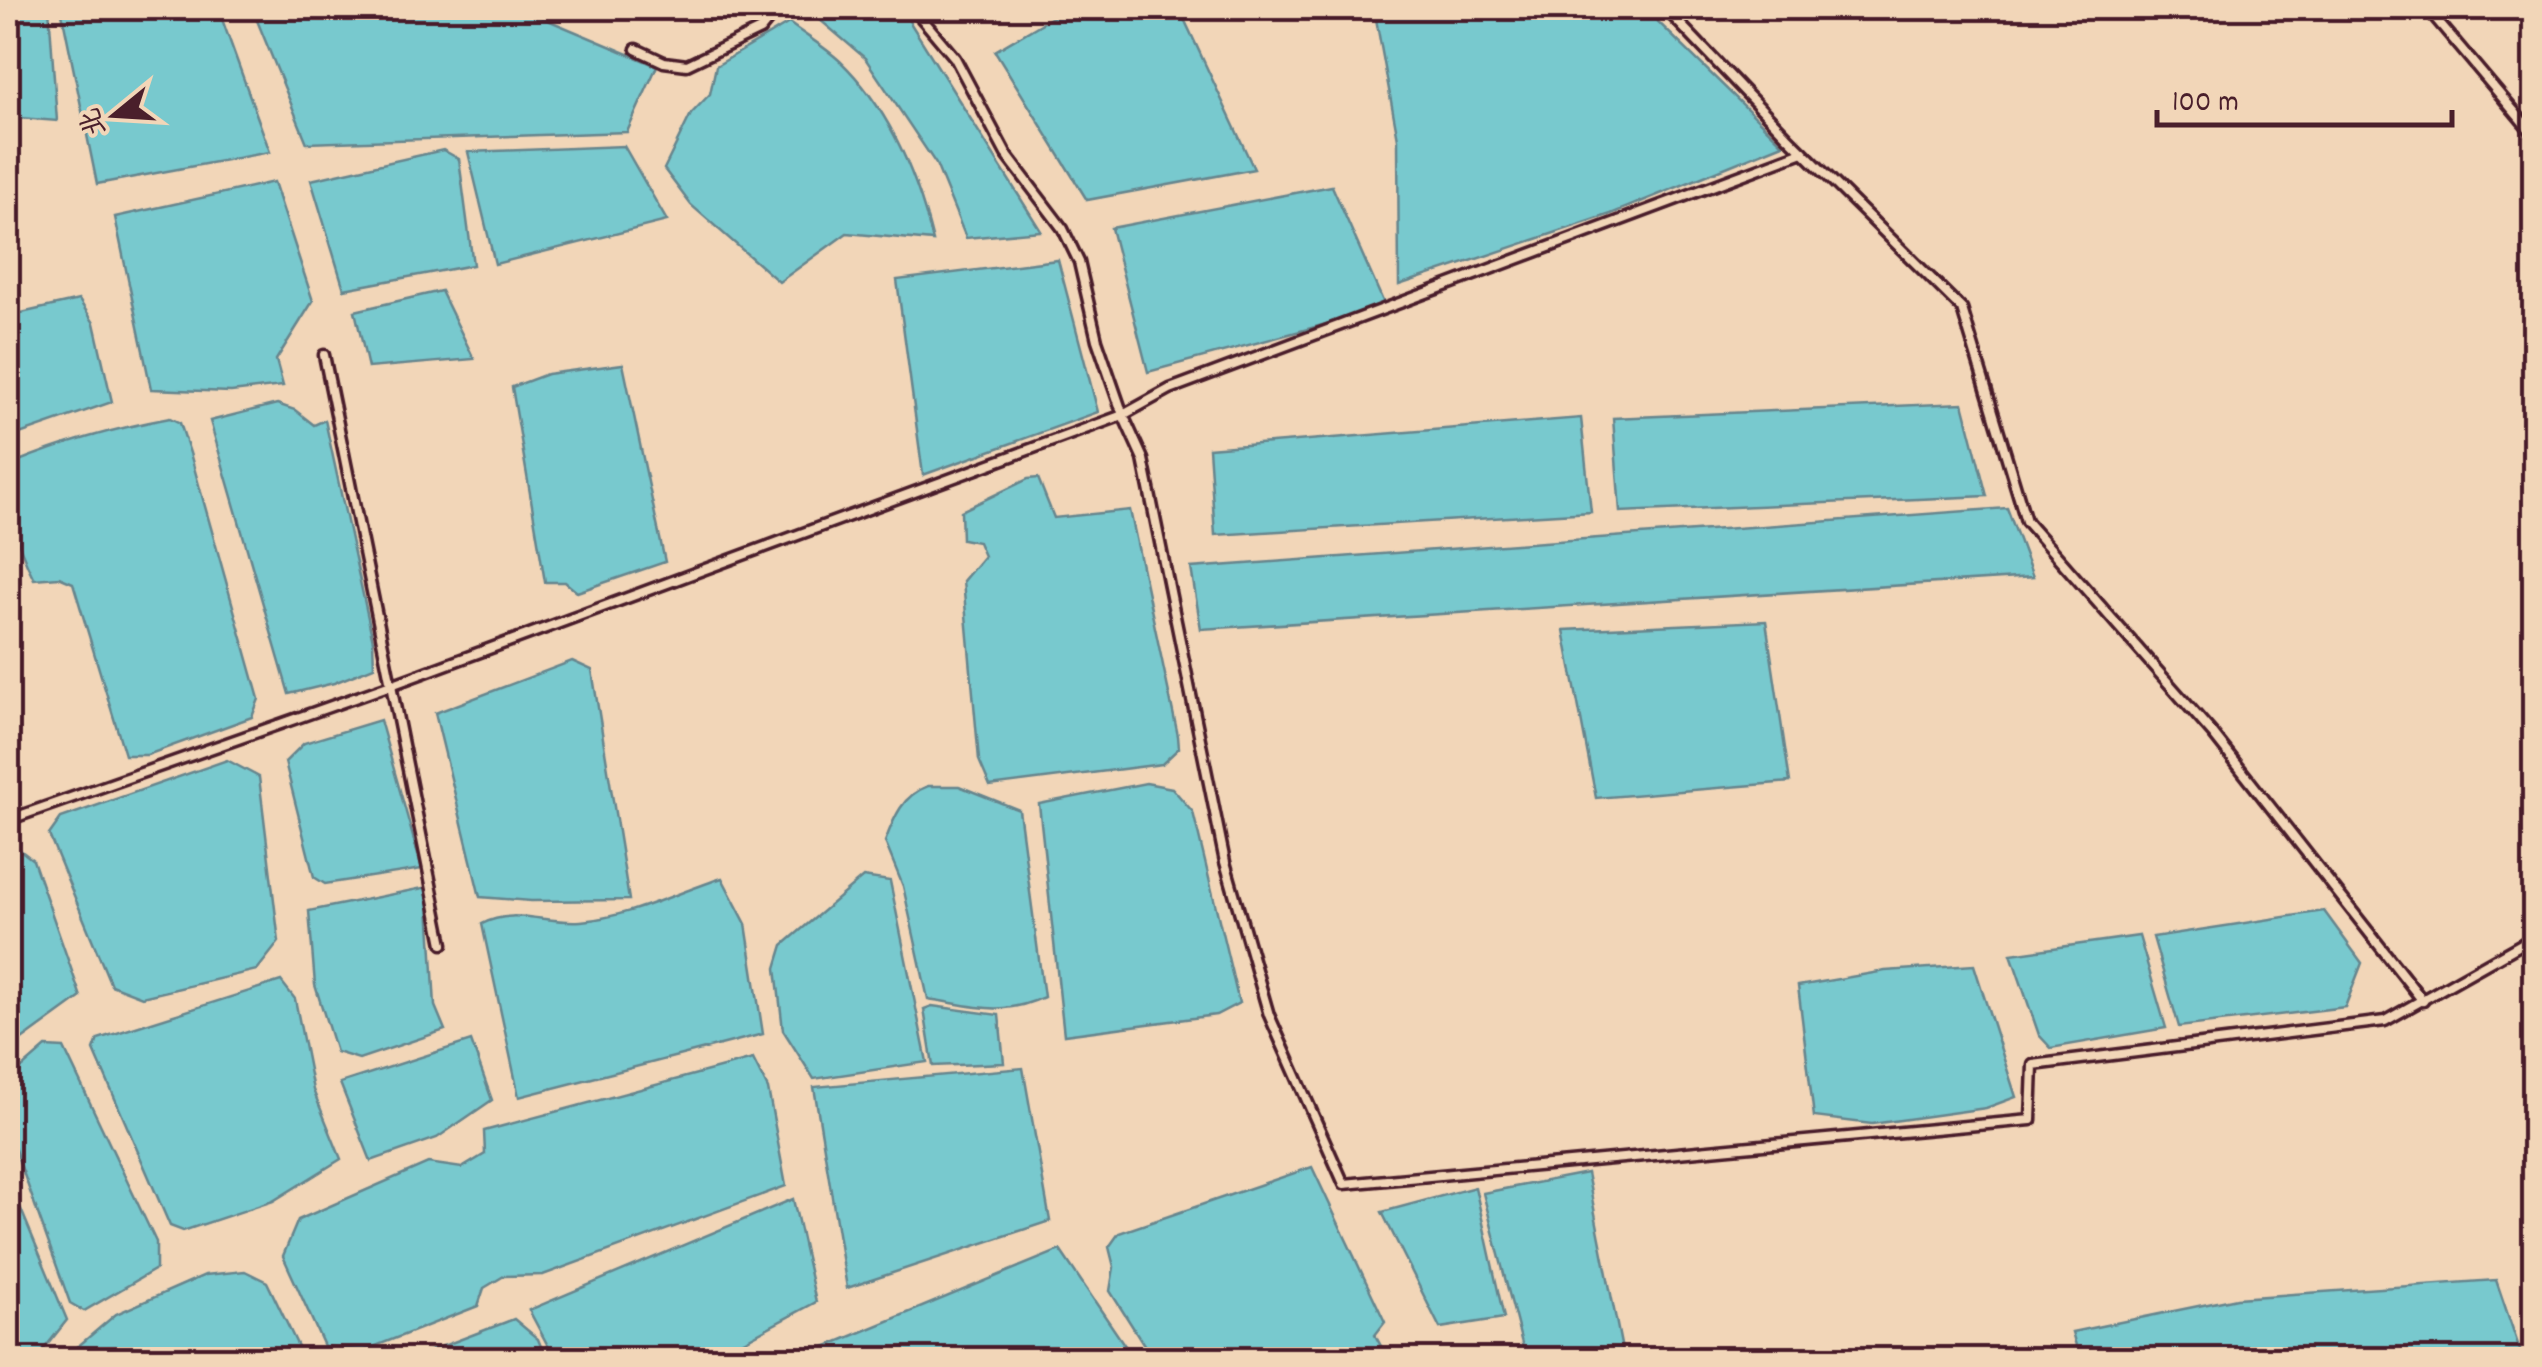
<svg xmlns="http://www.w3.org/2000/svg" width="2542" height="1367" viewBox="0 0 2542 1367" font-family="Dekko,'LXGW WenKai TC',sans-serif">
	<rect width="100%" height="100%" fill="#f2d6b8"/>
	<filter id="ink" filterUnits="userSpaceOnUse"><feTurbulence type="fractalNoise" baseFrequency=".01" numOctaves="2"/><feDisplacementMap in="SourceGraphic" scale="20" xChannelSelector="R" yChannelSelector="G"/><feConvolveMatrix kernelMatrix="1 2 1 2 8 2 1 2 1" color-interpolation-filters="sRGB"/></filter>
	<g filter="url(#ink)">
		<g fill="#78c9ce" stroke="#66858d" stroke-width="2.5">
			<path d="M8,8h41l8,113 -49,-4z"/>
			<path d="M61,8h157l52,144 -173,32z"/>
			<path d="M252,8l272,2 133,56 -30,66 -320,11z"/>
			<path d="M806,8h95l140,223 -75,7 -30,-74 -71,-106z"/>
			<path d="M1068,8h91l26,13 69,148 -167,31 -92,-149z"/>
			<path d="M1374,8h270l139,136 -172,70 -212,71 -1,-146z"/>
			<path d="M789,23c17,13 36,24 51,38 50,48 77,115 93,180l-86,-8 -68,49 -88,-77 -27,-36 27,-55 19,-20 6,-28z"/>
			<path d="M624,146l43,75 -172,43 -27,-112z"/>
			<path d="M443,150l16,9 14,106 -129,24 -33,-109z"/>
			<path d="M274,182l39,119 -37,59 7,26 -52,6 -80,-3 -36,-172z"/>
			<path d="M1332,186l54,122 -238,64 -37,-144z"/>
			<path d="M1058,260l40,152 -175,63 -26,-195z"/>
			<path d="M441,291l33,68 -106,9 -13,-57z"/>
			<path d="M79,300l15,23 18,79 -104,36v-122z"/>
			<path d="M623,364l42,198 -88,30 -12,-10h-20l-33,-195 35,-13z"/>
			<path d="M1963,403l24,93 -367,16 -7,-94z"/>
			<path d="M277,404l18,6 19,15 11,-5 48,221 1,26 -40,16 -45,11 -79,-273z"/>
			<path d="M170,418l10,5 10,30 69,246 -7,18 -105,38h-22l-52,-172 -14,-6 -25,2c-17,-33 -33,-81 -20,-116 51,-21 102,-35 156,-45z"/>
			<path d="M1581,418l10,94 -376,23 -6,-87z"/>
			<path d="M1038,478l16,40 76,-8 48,226 1,12 -17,16 -172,22 -11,-26 -16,-179 21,-25 -6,-14 -16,-3 -1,-28 67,-32z"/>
			<path d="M2007,508l26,69 -832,52 -10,-61z"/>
			<path d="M1766,621l24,161 -194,16 -32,-168z"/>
			<path d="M572,661l20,9 37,230 -98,1 -51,-4 -45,-184z"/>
			<path d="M380,720l42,149 -97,15 -11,-7 -29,-115 19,-19z"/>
			<path d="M227,760l32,17 20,165 -22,28 -115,27 -31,-12 -62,-150 12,-17z"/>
			<path d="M1146,783l26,5 21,24 46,191 -23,12 -152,20 -25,-231z"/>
			<path d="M928,786h31l60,24 25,187c-43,20 -71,9 -116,2l-25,-113 -18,-44c9,-25 18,-47 43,-56z"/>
			<path d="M11,843l22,17 48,137 -73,53v-206z"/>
			<path d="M863,877l27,4 37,181 -113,17 -31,-49 -7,-62 7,-23z"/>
			<path d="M722,878l24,46 17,110 -244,63 -37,-173c31,-17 64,0 99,-3 48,-4 95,-28 141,-43z"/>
			<path d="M428,887l7,119 10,24 -86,29 -23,-7 -21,-67 -6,-74z"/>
			<path d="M2324,911l38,52 -17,44 -166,20 -26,-90z"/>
			<path d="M2139,936l27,92 -115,20 -12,-13 -28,-81z"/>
			<path d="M1974,965l42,132 -30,11 -114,16 -58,-7 -16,-131 87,-15z"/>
			<path d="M281,981l14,18 18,91 28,69 -68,42 -90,30 -13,-5 -76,-176 4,-11z"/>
			<path d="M932,1006l67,9 5,48 -71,3 -9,-57z"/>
			<path d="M471,1041l21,59 -55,38 -66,23 -31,-78z"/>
			<path d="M46,1047l18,1 92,194v27l-72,42 -14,-8 -62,-173v-50z"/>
			<path d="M753,1059l15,30 18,97 -243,89 -39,1 -20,12 -6,18 -115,45 -39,-5 -41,-90 15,-36 130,-57 34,5 23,-14 -1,-23z"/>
			<path d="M1023,1068l27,153 -203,67 -33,-201z"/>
			<path d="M1312,1167l73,155 -10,13 13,24h-235l-43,-68 4,-24 -5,-20 10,-14z"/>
			<path d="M1587,1173l36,182 -31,4h-66l-43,-166z"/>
			<path d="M8,1178l59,142 -31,39h-28z"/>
			<path d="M1475,1187l29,131 -64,10 -58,-116z"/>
			<path d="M793,1199l23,103 -106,57h-155l-26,-49z"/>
			<path d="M1060,1250l74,109h-338z"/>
			<path d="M245,1271l22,11 37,77h-241l53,-45 89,-39z"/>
			<path d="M2496,1280l27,79h-443l-8,-27 165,-34z"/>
			<path d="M514,1319l24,20 8,20h-137z"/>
		</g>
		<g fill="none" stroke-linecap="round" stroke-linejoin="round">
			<g stroke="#4a1f2b" stroke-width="15">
				<g id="service">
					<path d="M913,8l42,50 51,96 57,75 16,33 18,78 26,75 20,44 82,403 44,153 75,169 687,-64 2,-55 352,-44 149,-84"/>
					<path d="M1665,8l123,129 174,172 64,212 187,213 210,267"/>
					<path d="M2427,8l107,127"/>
					<path d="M636,49l28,13 23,3 73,-35 18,-22"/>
					<path d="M324,355l67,330 732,-270 47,-26 633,-237"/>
					<path d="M8,820l383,-135 52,259"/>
				</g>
			</g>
			<use href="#service" stroke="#f2d6b8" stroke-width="8"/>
		</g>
	</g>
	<rect width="2542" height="1367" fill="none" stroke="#f2d6b8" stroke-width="40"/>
	<rect x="20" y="20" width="2502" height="1327" fill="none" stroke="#4a1f2b" stroke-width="4" filter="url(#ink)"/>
	<g transform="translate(115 115) rotate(252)" stroke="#f2d6b8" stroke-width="8" paint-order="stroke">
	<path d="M0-8L18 38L0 25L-18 38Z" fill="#4a1f2b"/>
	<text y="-15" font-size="28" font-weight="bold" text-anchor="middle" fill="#4a1f2b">北</text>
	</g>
	<path d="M2157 110v15h295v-15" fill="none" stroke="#4a1f2b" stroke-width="5"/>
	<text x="2172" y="110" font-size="30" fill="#4a1f2b" stroke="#f2d6b8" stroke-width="8" paint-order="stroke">100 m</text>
</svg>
